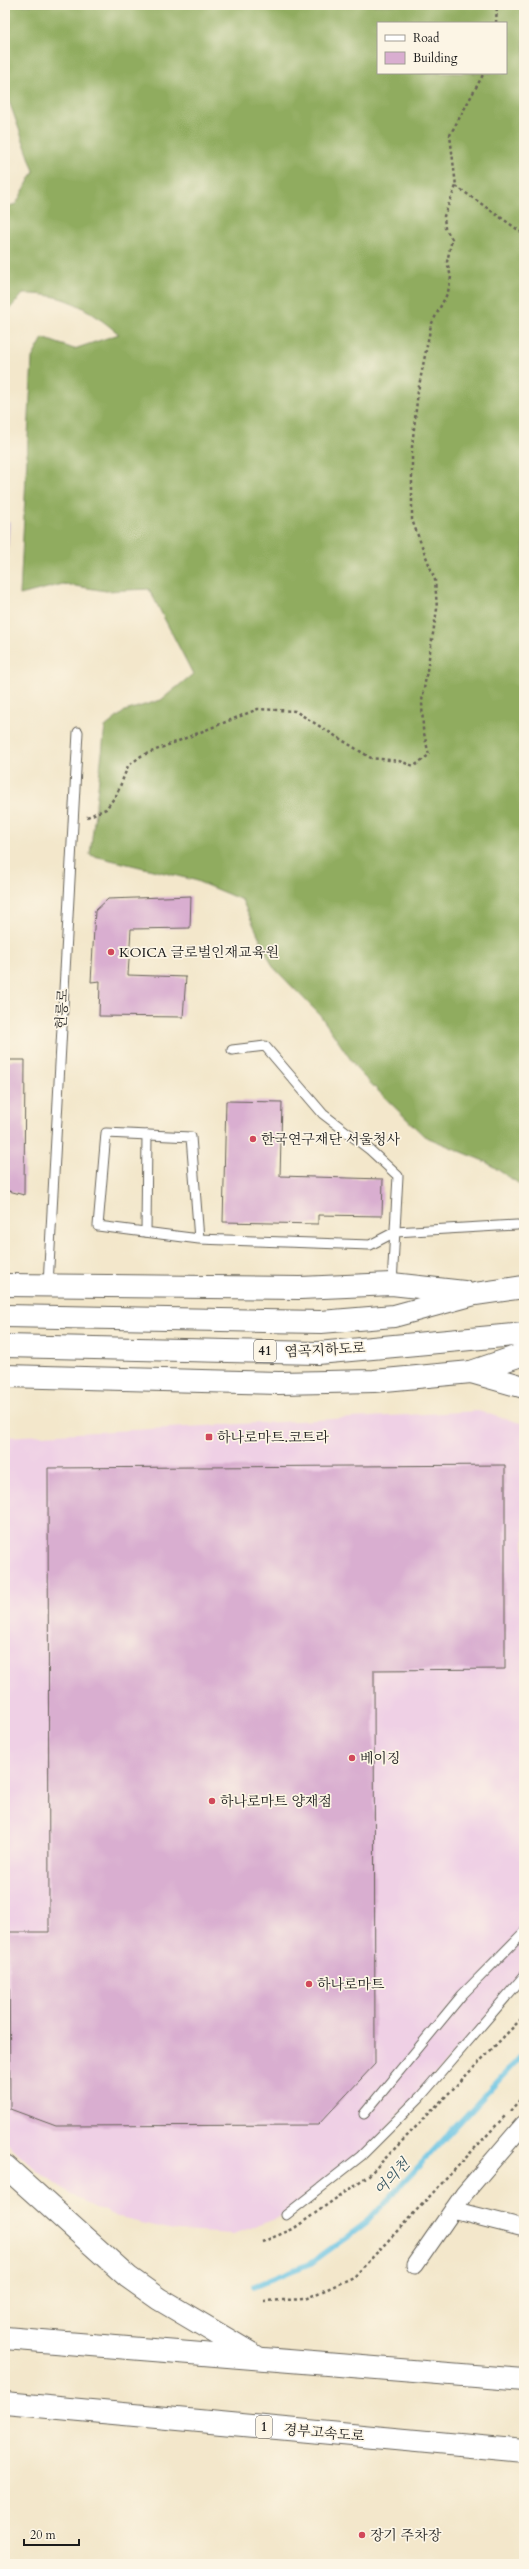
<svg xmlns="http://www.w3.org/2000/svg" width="529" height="2569" viewBox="0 0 529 2569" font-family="Cardo,'Noto Serif KR',serif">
	<rect width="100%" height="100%" fill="#fcf5e5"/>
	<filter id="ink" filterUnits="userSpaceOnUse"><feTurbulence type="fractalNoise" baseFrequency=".025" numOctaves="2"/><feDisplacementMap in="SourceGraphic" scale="8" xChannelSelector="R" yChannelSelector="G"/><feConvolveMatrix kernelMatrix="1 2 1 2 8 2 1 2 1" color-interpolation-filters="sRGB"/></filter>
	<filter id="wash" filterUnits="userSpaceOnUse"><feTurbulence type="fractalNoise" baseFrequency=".012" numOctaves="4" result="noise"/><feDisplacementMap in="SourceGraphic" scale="16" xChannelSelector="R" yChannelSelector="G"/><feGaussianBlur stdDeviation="0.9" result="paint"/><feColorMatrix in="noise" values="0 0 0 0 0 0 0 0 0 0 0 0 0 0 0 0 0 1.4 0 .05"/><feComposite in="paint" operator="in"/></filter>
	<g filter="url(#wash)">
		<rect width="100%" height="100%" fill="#f3e7cb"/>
		<path fill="#efd0e5" d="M478,1411l46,13v552l-163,180 -75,59 -52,19 -56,-3 -59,-13 -42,-20 -38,-26 -34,-31v-704z"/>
		<path fill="#cdbed2" d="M5,522h5l-5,73z"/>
		<path fill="#90ac5e" stroke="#56643d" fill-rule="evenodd" d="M5,5h519v1182l-38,-25 -62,-26 -64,-63 -40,-58 -47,-48 -31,-67 -48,-20 -104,-25 15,-128 20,-16 36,-11 32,-26 -44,-85 -43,2 -43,-7 -43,11 12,-237 11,-20 31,11 45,-15c-32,-26 -53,-41 -96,-40l-18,20v-107l11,-3 18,-33 -29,-81zM378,23h128v50h-128z"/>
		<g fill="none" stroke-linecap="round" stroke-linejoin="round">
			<path stroke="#66c3e4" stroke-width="5.5" d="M254,2286l57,-23 56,-41 157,-169"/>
		</g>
		<g id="blocks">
			<g fill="#d9aed0">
				<path d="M191,896l-1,32 -59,1 -3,46 58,2 -3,40 -84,-1 1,-35 -9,1 4,-71 13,-12z"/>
				<path d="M5,1060h20l-1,135 -19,-5z"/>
				<path d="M226,1101l56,1 -2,74 103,3 -1,37 -64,-1v9l-95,-2z"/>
				<path d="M505,1465v204l-131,1 1,394 -57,61 -262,1 -46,-17 -1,-177h40l-1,-464z"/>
			</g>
		</g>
	</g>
	<g filter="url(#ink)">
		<use href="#blocks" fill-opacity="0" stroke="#676359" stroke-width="1"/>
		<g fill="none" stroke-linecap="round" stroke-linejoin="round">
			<g stroke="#676359" stroke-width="11">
				<g id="lane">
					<path d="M232,1050l33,-4 58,68 47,36 28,26 -6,108"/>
					<path d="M146,1232l1,-97"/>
					<path d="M199,1239l-8,-102 -85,-4 -8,93 101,13 171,6 25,-13 122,-7"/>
					<path d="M48,1285l30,-553"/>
					<path d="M364,2114l98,-119 62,-63"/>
					<path d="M286,2215l75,-59 59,-59 104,-121"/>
				</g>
			</g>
			<g stroke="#676359" stroke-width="19">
				<g id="street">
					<path d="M453,2210l71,18"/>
					<path d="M415,2265l49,-71 60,-70"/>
				</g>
			</g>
			<g stroke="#676359" stroke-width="24">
				<g id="primary">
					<path d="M5,1285l295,3 92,-4 72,8"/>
					<path d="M5,1316l316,6 73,-6 81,-22 49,-7"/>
					<path d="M5,1346l313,7 206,-19"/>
					<path d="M471,1372l53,15"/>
					<path d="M5,1376l274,7 95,-2 97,-9 53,-18"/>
				</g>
			</g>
			<g stroke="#676359" stroke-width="24">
				<g id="highway">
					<path d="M5,2166l123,111 31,22 96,57"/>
					<path d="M5,2338l519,42"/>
					<path d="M5,2403l519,48"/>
				</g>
			</g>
			<g stroke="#676359" stroke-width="2.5" stroke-dasharray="3 3" stroke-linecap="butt">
				<path d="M496,23l1,-18"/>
				<path d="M456,186l68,48"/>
				<path d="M87,817l19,-8 11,-15 11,-28 13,-10 117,-47 37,2 76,47 28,3 15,5 15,-11 -6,-26 -1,-28 15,-92 -2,-29 -23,-60v-73l6,-56 13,-66 17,-33 3,-15 -4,-15 5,-23 -7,-11 -1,-12 12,-30 -6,-51 34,-62"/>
				<path d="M510,2111l14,-16"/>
				<path d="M262,2242l31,-13 76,-54 155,-159"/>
				<path d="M264,2301l41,-2 49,-22 151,-161"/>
			</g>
			<use href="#lane" stroke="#fff" stroke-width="9"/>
			<use href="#street" stroke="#fff" stroke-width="17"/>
			<use href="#primary" stroke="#fff" stroke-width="22"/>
			<use href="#highway" stroke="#fff" stroke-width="22"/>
		</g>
	</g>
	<g fill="#d1495b" stroke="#fcf5e5" stroke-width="1.5">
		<circle cx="111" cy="952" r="4"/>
		<circle cx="253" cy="1139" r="4"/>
		<rect x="205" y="1433" width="8" height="8" rx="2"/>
		<circle cx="352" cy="1758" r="4"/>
		<circle cx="212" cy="1801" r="4"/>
		<circle cx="309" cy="1984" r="4"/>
		<circle cx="362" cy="2535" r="4"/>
	</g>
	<g text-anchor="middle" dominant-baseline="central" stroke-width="3.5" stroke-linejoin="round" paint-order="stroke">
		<g fill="#fcf5e5" stroke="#5f5d58" stroke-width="1">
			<rect x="254" y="1340" width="22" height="22" rx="3"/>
			<rect x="256" y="2416" width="16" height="22" rx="3"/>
		</g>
		<g font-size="13" font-weight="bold" fill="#1c1c1c">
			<text x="265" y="1351">41</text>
			<text x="264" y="2427">1</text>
		</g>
		<g font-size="14" fill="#1c1c1c" stroke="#fcf5e5" text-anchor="start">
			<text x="119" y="952">KOICA 글로벌인재교육원</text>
			<text x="261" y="1139">한국연구재단 서울청사</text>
			<text x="217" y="1437">하나로마트.코트라</text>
			<text x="360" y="1758">베이징</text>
			<text x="220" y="1801">하나로마트 양재점</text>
			<text x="317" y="1984">하나로마트</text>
			<text x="370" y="2535">장기 주차장</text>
		</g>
		<g font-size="14" fill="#1c1c1c" stroke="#fcf5e5">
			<text transform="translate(62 1009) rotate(-87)">헌릉로</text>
			<text transform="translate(325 1350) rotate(-3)">염곡지하도로</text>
			<text transform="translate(324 2433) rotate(5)">경부고속도로</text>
		</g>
		<g font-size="15" font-style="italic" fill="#365662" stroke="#fcf5e5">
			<text transform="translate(392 2177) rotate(-47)">여의천</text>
		</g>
	</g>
	<rect width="529" height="2569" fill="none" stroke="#fcf5e5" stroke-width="20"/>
	<rect x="377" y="22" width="130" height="52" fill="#fcf5e5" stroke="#a29e95"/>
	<rect x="385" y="35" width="20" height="6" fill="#ffffff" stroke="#a29e95"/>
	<text x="413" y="42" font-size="12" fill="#1c1c1c">Road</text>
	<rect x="385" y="52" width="20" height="12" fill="#d9aed0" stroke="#a29e95"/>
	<text x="413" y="62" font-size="12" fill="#1c1c1c">Building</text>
	<path d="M24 2539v6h55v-6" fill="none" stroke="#1c1c1c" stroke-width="2"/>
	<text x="30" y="2539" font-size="12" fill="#1c1c1c" stroke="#fcf5e5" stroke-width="3" paint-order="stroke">20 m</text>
</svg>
